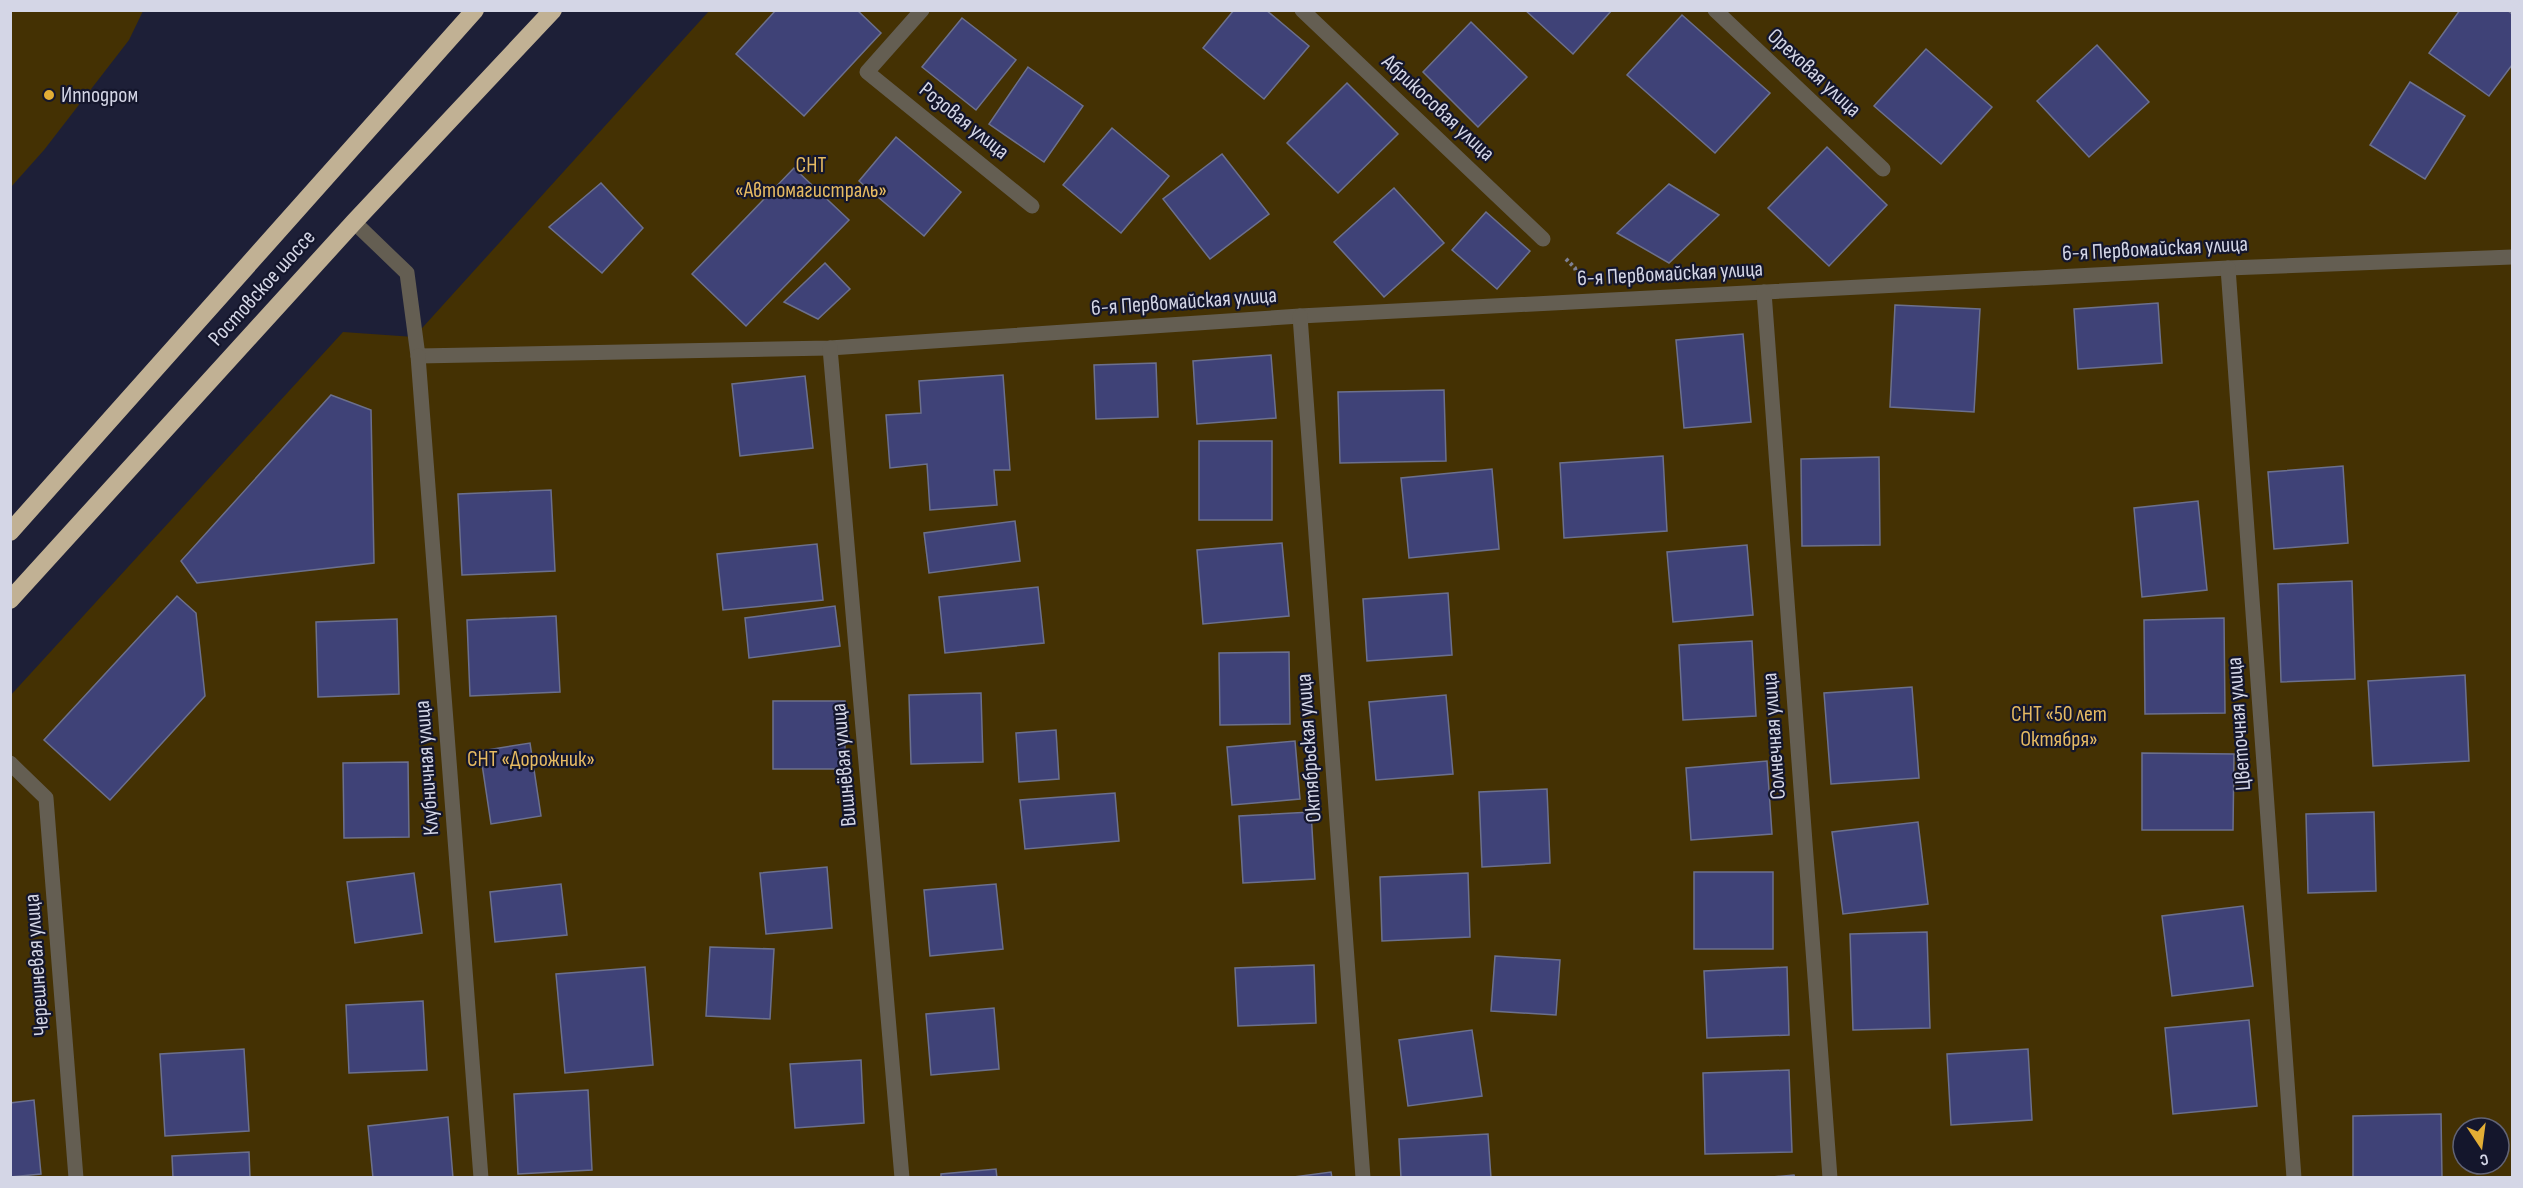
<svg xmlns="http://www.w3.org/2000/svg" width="2523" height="1188" viewBox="0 0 2523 1188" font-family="'Sofia Sans Condensed',sans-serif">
	<rect width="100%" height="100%" fill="#1d1f37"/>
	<g fill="#443103" fill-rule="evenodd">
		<path d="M10,11h133l-14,29 -85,110 -33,37z"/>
		<path d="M709,11h1803v1166h-2501l-1,-481 333,-364 71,5zM2463,1128h36v36h-36z"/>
	</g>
	<g fill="#3f4277" stroke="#6c708d" stroke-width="1.5">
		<path d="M776,10h81l24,23 -77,83 -68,-62z"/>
		<path d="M1234,10h32l43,36 -45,53 -61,-51z"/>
		<path d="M1525,10h87l-39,44z"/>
		<path d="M2460,10h47l5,4v51l-23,31 -60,-43z"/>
		<path d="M1682,15l88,78 -55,60 -88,-78z"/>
		<path d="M962,18l54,42 -40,50 -54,-43z"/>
		<path d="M1471,22l56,55 -49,50 -55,-55z"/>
		<path d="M2097,45l52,57 -60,55 -52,-56z"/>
		<path d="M1926,49l66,58 -51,57 -67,-58z"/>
		<path d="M1028,67l55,39 -39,56 -55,-38z"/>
		<path d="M2410,82l55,34 -40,63 -55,-34z"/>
		<path d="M1347,83l51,51 -60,59 -51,-50z"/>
		<path d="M1112,128l57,48 -48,57 -58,-48z"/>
		<path d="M896,137l65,55 -37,44 -65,-55z"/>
		<path d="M1827,147l60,58 -58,61 -61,-58z"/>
		<path d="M1222,154l47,60 -59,45 -47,-60z"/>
		<path d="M794,168l55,52 -103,106 -54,-52z"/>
		<path d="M601,183l42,45 -41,45 -53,-46z"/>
		<path d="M1669,184l50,31 -50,48 -52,-30z"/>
		<path d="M1394,188l50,55 -60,54 -50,-55z"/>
		<path d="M1486,212l44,39 -33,38 -45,-39z"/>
		<path d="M825,263l25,26 -32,30 -34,-17z"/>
		<path d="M2158,303l4,60 -84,6 -4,-60z"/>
		<path d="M1895,305l85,4 -6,103 -84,-5z"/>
		<path d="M1743,334l8,88 -67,6 -8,-88z"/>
		<path d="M1271,355l5,63 -79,6 -4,-63z"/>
		<path d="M1156,363l2,54 -62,2 -2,-54z"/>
		<path d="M1003,375l7,95h-16l3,35 -67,5 -3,-46 -37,4 -4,-53 35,-2 -2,-32z"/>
		<path d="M805,376l8,72 -73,8 -8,-72z"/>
		<path d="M1444,390l2,71 -106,2 -2,-71z"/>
		<path d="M331,395l40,15 3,153 -177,20 -16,-22z"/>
		<rect x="1199" y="441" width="73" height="79"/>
		<path d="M1663,456l4,75 -103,7 -4,-75z"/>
		<path d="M1879,457l1,88 -78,1 -1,-87z"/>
		<path d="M2343,466l5,77 -74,6 -6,-77z"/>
		<path d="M1492,469l7,80 -90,9 -8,-80z"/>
		<path d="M551,490l4,81 -93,4 -4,-81z"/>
		<path d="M2198,501l9,89 -65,7 -8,-89z"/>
		<path d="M1015,521l5,40 -91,12 -5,-40z"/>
		<path d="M1282,543l7,73 -86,8 -6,-74z"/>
		<path d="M817,544l6,56 -100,10 -6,-56z"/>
		<path d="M1747,545l6,70 -80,7 -6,-70z"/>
		<path d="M2352,581l3,98 -74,3 -3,-98z"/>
		<path d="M1038,587l6,56 -99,10 -6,-56z"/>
		<path d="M1448,593l4,62 -85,6 -4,-62z"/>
		<path d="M177,596l19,17 9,83 -95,104 -66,-60z"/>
		<path d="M835,606l5,40 -91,12 -4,-40z"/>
		<path d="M556,616l4,76 -90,4 -3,-76z"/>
		<path d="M2224,618l1,95 -80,1 -1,-94z"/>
		<path d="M397,619l2,75 -81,3 -2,-75z"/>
		<path d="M1752,641l4,75 -73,4 -4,-75z"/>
		<path d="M1289,652l1,72 -70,1 -1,-72z"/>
		<path d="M2465,675l4,86 -96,5 -5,-85z"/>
		<path d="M1912,687l7,91 -88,6 -7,-91z"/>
		<path d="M981,693l2,69 -72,2 -2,-69z"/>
		<path d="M1446,695l7,79 -77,6 -7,-78z"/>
		<rect x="773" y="701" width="72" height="68"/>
		<path d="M1056,730l3,49 -40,3 -3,-49z"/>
		<path d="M1295,741l5,58 -68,6 -5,-58z"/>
		<path d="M530,743l11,73 -50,8 -11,-73z"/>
		<path d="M2142,753l92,1 -1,76h-91z"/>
		<path d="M1767,761l5,73 -81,6 -5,-72z"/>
		<path d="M408,762l1,75 -65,1 -1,-75z"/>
		<path d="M1547,789l3,74 -68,4 -3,-75z"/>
		<path d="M1115,793l4,48 -94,8 -5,-49z"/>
		<path d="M1311,812l4,67 -72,4 -4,-67z"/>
		<path d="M2374,812l2,79 -68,2 -2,-79z"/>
		<path d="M1918,822l10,82 -85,10 -11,-82z"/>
		<path d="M827,867l5,61 -66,6 -6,-61z"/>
		<rect x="1694" y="872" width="79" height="77"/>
		<path d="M414,873l8,60 -67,10 -8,-61z"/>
		<path d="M1468,873l2,64 -88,4 -2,-64z"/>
		<path d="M561,884l6,51 -72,7 -5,-50z"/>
		<path d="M996,884l7,65 -73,7 -6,-66z"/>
		<path d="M2243,906l10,80 -81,10 -10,-80z"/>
		<path d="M1927,932l3,96 -77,2 -3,-96z"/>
		<path d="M710,947l64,2 -4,70 -64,-3z"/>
		<path d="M1495,956l65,4 -4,55 -65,-4z"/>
		<path d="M1314,965l2,58 -78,3 -3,-58z"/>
		<path d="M645,967l8,98 -88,8 -9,-99z"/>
		<path d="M1787,967l2,68 -82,3 -3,-67z"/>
		<path d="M423,1001l4,69 -78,3 -3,-68z"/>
		<path d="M994,1008l5,61 -68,6 -5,-61z"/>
		<path d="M2249,1020l8,86 -84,8 -8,-86z"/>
		<path d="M1472,1030l10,66 -74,10 -9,-66z"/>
		<path d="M244,1049l5,82 -84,5 -5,-82z"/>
		<path d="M2028,1049l4,71 -81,5 -4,-71z"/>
		<path d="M861,1060l3,63 -69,5 -5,-64z"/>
		<path d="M1789,1070l3,82 -87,2 -2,-81z"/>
		<path d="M588,1090l4,80 -74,4 -4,-80z"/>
		<path d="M34,1100l7,74 -31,3v-74z"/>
		<path d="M2441,1114l1,64h-89v-62z"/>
		<path d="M448,1117l5,61h-80l-5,-52z"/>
		<path d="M1488,1134l3,44h-90l-2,-39z"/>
		<path d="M249,1152l1,26h-77l-1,-22z"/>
		<path d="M996,1169l1,9h-56v-4z"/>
		<path d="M1331,1172l1,6h-46z"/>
		<path d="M1794,1175l1,3h-34z"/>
	</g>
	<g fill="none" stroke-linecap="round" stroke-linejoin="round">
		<path stroke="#7e8094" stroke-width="4" stroke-dasharray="3 3" stroke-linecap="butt" d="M1566,259l9,9 1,4"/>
		<g stroke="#645e52" stroke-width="15">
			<path d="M922,10l-55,62 165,134"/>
			<path d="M1302,10l241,229"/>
			<path d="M1715,10l168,159"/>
			<path d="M354,222l53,51 11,83 412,-8 470,-32 928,-48 284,-11"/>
			<path d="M2228,268l66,910"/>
			<path d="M1764,292l66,886"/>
			<path d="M1300,316l63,862"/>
			<path d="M830,348l72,830"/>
			<path d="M418,356l63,822"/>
			<path d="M10,763l36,35 30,380"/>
		</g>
		<g stroke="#c1b194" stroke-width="18">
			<path d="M10,532l465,-522"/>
			<path d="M10,600l344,-378 199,-212"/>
		</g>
	</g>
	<circle fill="#e3ae35" stroke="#14162c" stroke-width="2" cx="49" cy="95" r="6"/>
	<g text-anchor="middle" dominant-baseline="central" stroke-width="4.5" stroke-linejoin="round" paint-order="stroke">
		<g font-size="22" fill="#d4d6e6" stroke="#14162c">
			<text transform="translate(1814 73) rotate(43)">Ореховая улица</text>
			<text transform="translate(1438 108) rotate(43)">Абрикосовая улица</text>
			<text transform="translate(964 121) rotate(39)">Розовая улица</text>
			<text transform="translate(2155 249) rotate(-3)">6-я Первомайская улица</text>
			<text transform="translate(1670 274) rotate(-3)">6-я Первомайская улица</text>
			<text transform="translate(262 288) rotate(-48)">Ростовское шоссе</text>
			<text transform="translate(1184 302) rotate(-4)">6-я Первомайская улица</text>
			<text transform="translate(2239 724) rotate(-94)">Цветочная улица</text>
			<text transform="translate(1774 736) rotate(-94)">Солнечная улица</text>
			<text transform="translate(1309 748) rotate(-94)">Октябрьская улица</text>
			<text transform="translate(844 765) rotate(-95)">Вишнёвая улица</text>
			<text transform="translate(427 768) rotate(-94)">Клубничная улица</text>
			<text transform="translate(37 965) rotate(-94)">Черешневая улица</text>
		</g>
		<g font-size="22" fill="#d4d6e6" stroke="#14162c" text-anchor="start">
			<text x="61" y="95">Ипподром</text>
		</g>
		<g font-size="22" fill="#e6ba62" stroke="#14162c">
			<text x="811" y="165">СНТ<tspan x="811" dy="25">«Автомагистраль»</tspan></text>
			<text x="2059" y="714">СНТ «50 лет<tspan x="2059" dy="25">Октября»</tspan></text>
			<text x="531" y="759">СНТ «Дорожник»</text>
		</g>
	</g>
	<rect width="2523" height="1188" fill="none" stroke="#d4d6e6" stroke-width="24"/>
	<g transform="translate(2481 1146) rotate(167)"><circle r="28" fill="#14162c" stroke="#616376" stroke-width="1.5"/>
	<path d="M0-4.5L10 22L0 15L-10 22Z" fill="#e3ae35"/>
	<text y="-9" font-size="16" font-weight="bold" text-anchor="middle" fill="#d4d6e6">С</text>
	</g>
</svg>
